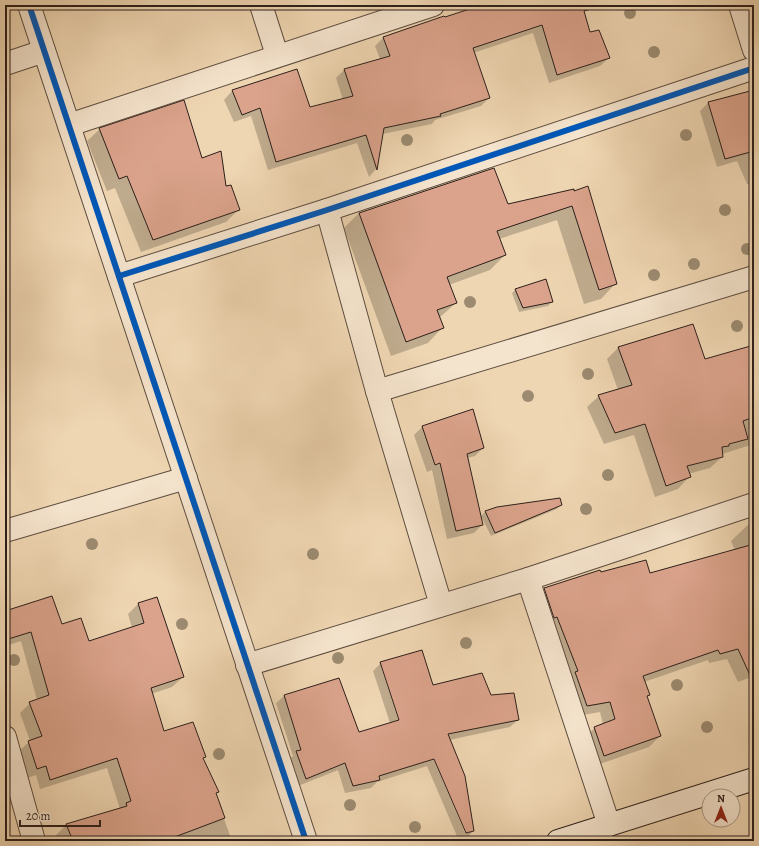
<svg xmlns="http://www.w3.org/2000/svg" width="759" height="846" viewBox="0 0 759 846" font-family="Alegreya,serif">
	<rect width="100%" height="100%" fill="#efd6b2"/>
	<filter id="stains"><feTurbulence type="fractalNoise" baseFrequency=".005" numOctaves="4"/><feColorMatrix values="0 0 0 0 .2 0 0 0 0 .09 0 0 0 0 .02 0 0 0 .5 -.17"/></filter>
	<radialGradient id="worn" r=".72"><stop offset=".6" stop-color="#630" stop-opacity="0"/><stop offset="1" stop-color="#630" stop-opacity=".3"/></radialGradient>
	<g fill="#0003" fill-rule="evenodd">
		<path d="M485,5h96l8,28 20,25 -9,8 -51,17 -16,-50 -60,20 16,45 -8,8 -46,14 -3,4 -50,10 -6,35 -7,8 -12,-34 -89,27 -17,-54 -17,6 -10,-22 8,-9 64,-21 14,38 33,-8 -7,-22 8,-8 36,-11 -5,-13 8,-8z"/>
		<path d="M754,91v92l-7,1 -10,-23 -20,6 -17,-56 8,-8z"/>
		<path d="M100,129l102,30 23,28 13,23 -12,12 -85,30 -26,-64 -8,3 -20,-50z"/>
		<path d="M573,190l42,94 -14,15 -17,5 -27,-84 -58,19 6,16 -15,15 -41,15 7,18 -17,15 3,10 -14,15 -37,13 -47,-128 15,-15 148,-7z"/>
		<path d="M516,289l36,13 -4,4 -29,6 -7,-19z"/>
		<path d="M754,346v98l-32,10v3l-12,11 -22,6 1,3 -11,12 -23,8 -21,-62 -30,9 -17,-37 12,-11 19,-6 -11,-31 11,-11 86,12z"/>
		<path d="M473,411l10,37 -8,8 -8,2 15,67 -8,8 -27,6 -15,-69 -5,2 -13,-37 8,-8z"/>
		<path d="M561,504l-4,5 -66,27 -10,-20 4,-4z"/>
		<path d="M754,519v157l-16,6 -11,-23 -18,4 -1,-3 -64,22 5,13 -2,2 13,39 -11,11 -55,19 -10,-28 11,-10 8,-4 -3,-12 -23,4 -43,-117 11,-10 55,-16 49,1 86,-24 -4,-9z"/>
		<path d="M156,598l27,79 -11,10 -21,7 13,39 41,23 -3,3 16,32 -3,3 17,47h-173l-3,-6 10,-10 54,-16 -13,-41 -67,21 -4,-14 -9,3 -9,-26 12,-11 -10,-28 10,-10 7,-3 -16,-59 -16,5v-34l56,13 27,18 44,-15 -4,-14 10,-10z"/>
		<path d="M381,663l52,24 57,9 28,24 -8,7 -61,13 24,91 -7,8 -7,2 -32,-75 -50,16 -6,6 -26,5 -7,-23 -40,16 -10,-26 5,-4 -17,-53 8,-7 54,-16 20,53 32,-10 -17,-52zM381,667h2l19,57 -2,1zM433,754l32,74v5l-33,-78z"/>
	</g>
	<g fill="#dba38c" stroke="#2c1f1a">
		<path d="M482,5h108l1,4 -7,2 6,21 9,-2 11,28 -53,17 -15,-50 -69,23 17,50 -50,16 1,2 -57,12 -7,42 -11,-35 -90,27 -16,-54 -18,7 -10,-25 65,-21 13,38 43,-11 -9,-27 46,-13 -7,-19 61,-21 1,1z"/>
		<path d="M754,90v61l-29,8 -17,-57z"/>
		<path d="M184,100l18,58 19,-7 5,35 5,-1 9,25 -87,30 -26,-64 -8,3 -20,-51z"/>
		<path d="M494,168l14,36 66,-15v2l14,-5 29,98 -18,6 -27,-84 -75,25 9,24 -59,22 10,26 -20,7 7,18 -38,14 -47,-129z"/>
		<path d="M546,279l7,23 -30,6 -8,-19z"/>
		<path d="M693,324l12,35 49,-14v72l-11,4 5,18 -19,5v2l-7,1 1,10 -36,9 4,11 -25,9 -21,-62 -30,9 -17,-38 34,-10 -14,-38z"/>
		<path d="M473,409l11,39 -17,6 16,71 -27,6 -16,-68 -5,2 -13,-39z"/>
		<path d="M560,498l2,7 -67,28 -10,-22 12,-4z"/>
		<path d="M754,544v140l-16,-35 -18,5 -2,-4 -75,26 7,19 -3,1 14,40 -57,20 -10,-29 21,-8 -5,-17 -23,4 -12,-34 3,-1 -21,-54 -3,1 -10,-30 56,-18 1,2 45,-12 4,13z"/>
		<path d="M52,596l10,28 19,-6 8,23 55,-18 -6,-20 19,-6 27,80 -33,11 13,43 29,-9 13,35 -3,1 16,34 -3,1 9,25 -61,23h-91l-7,-17 61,-18 -1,-3 5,-2 -14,-43 -67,22 -4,-14 -9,3 -9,-28 14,-5 -13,-34 20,-7 -18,-63 -26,8v-29z"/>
		<path d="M422,650l11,35 49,-12 9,22 23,-2 5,27 -71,14 17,42 9,55 -8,2 -32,-74 -55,17 1,4 -27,6 -8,-23 -39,16 -10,-28 5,-1 -17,-55 55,-17 20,54 40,-12 -19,-58z"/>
	</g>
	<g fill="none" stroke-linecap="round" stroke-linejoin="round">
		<g stroke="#5d4d40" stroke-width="24">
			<g id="street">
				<path d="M29,5l277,836"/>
				<path d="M261,5l16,50"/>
				<path d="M740,5l14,45"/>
				<path d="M5,64l39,-13"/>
				<path d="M69,125l364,-120"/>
				<path d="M327,210l50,181 64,214"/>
				<path d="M119,276l208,-66 427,-142"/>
				<path d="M377,391l377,-114"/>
				<path d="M5,531l181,-53"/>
				<path d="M528,579l81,246"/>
				<path d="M247,665l281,-86 226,-75"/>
				<path d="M5,737l29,104"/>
			</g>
		</g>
		<g stroke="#2c1f1a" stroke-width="24">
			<path id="secondary" d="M558,841l196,-62"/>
		</g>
		<use href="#street" stroke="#f5e4cd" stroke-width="22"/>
		<use href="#secondary" stroke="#f5e4cd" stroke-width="22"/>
		<g stroke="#f5e4cd" stroke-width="8">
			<g id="cycleway">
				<path d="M29,5l277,836"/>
				<path d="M119,276l208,-66 427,-142"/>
			</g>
		</g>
		<use href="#cycleway" stroke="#0057b8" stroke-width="6"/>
	</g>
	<g fill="#9c8b71">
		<circle cx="630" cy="13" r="6"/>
		<circle cx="654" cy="52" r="6"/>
		<circle cx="686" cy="135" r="6"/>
		<circle cx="407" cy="140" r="6"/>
		<circle cx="725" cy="210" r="6"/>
		<circle cx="747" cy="249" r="6"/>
		<circle cx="694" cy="264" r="6"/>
		<circle cx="654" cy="275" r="6"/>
		<circle cx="470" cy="302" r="6"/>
		<circle cx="737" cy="326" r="6"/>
		<circle cx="588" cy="374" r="6"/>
		<circle cx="528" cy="396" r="6"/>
		<circle cx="608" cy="475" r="6"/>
		<circle cx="586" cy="509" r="6"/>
		<circle cx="92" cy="544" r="6"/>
		<circle cx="313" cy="554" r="6"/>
		<circle cx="182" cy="624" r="6"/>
		<circle cx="466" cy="643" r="6"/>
		<circle cx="338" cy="658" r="6"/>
		<circle cx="14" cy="660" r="6"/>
		<circle cx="677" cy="685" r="6"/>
		<circle cx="707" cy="727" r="6"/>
		<circle cx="219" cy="754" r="6"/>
		<circle cx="350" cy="805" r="6"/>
		<circle cx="415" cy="827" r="6"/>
	</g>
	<rect width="759" height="846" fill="none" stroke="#efd6b2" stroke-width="20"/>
	<rect x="6" y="6" width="747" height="834" fill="none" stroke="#2c1f1a" stroke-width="2"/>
	<rect x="10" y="10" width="739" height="826" fill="none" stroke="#2c1f1a"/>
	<g transform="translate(721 808)"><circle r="19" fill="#f5e4cd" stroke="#a59585"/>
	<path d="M0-3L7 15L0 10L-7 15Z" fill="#8f2418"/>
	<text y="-6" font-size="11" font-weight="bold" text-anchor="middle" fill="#2c1f1a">N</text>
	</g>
	<path d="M20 820v6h80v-6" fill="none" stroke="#2c1f1a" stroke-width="2"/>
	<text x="26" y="820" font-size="12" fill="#2c1f1a" stroke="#f5e4cd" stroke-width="3" paint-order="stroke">20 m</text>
	<rect width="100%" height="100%" filter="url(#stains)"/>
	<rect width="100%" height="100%" fill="url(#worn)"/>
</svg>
